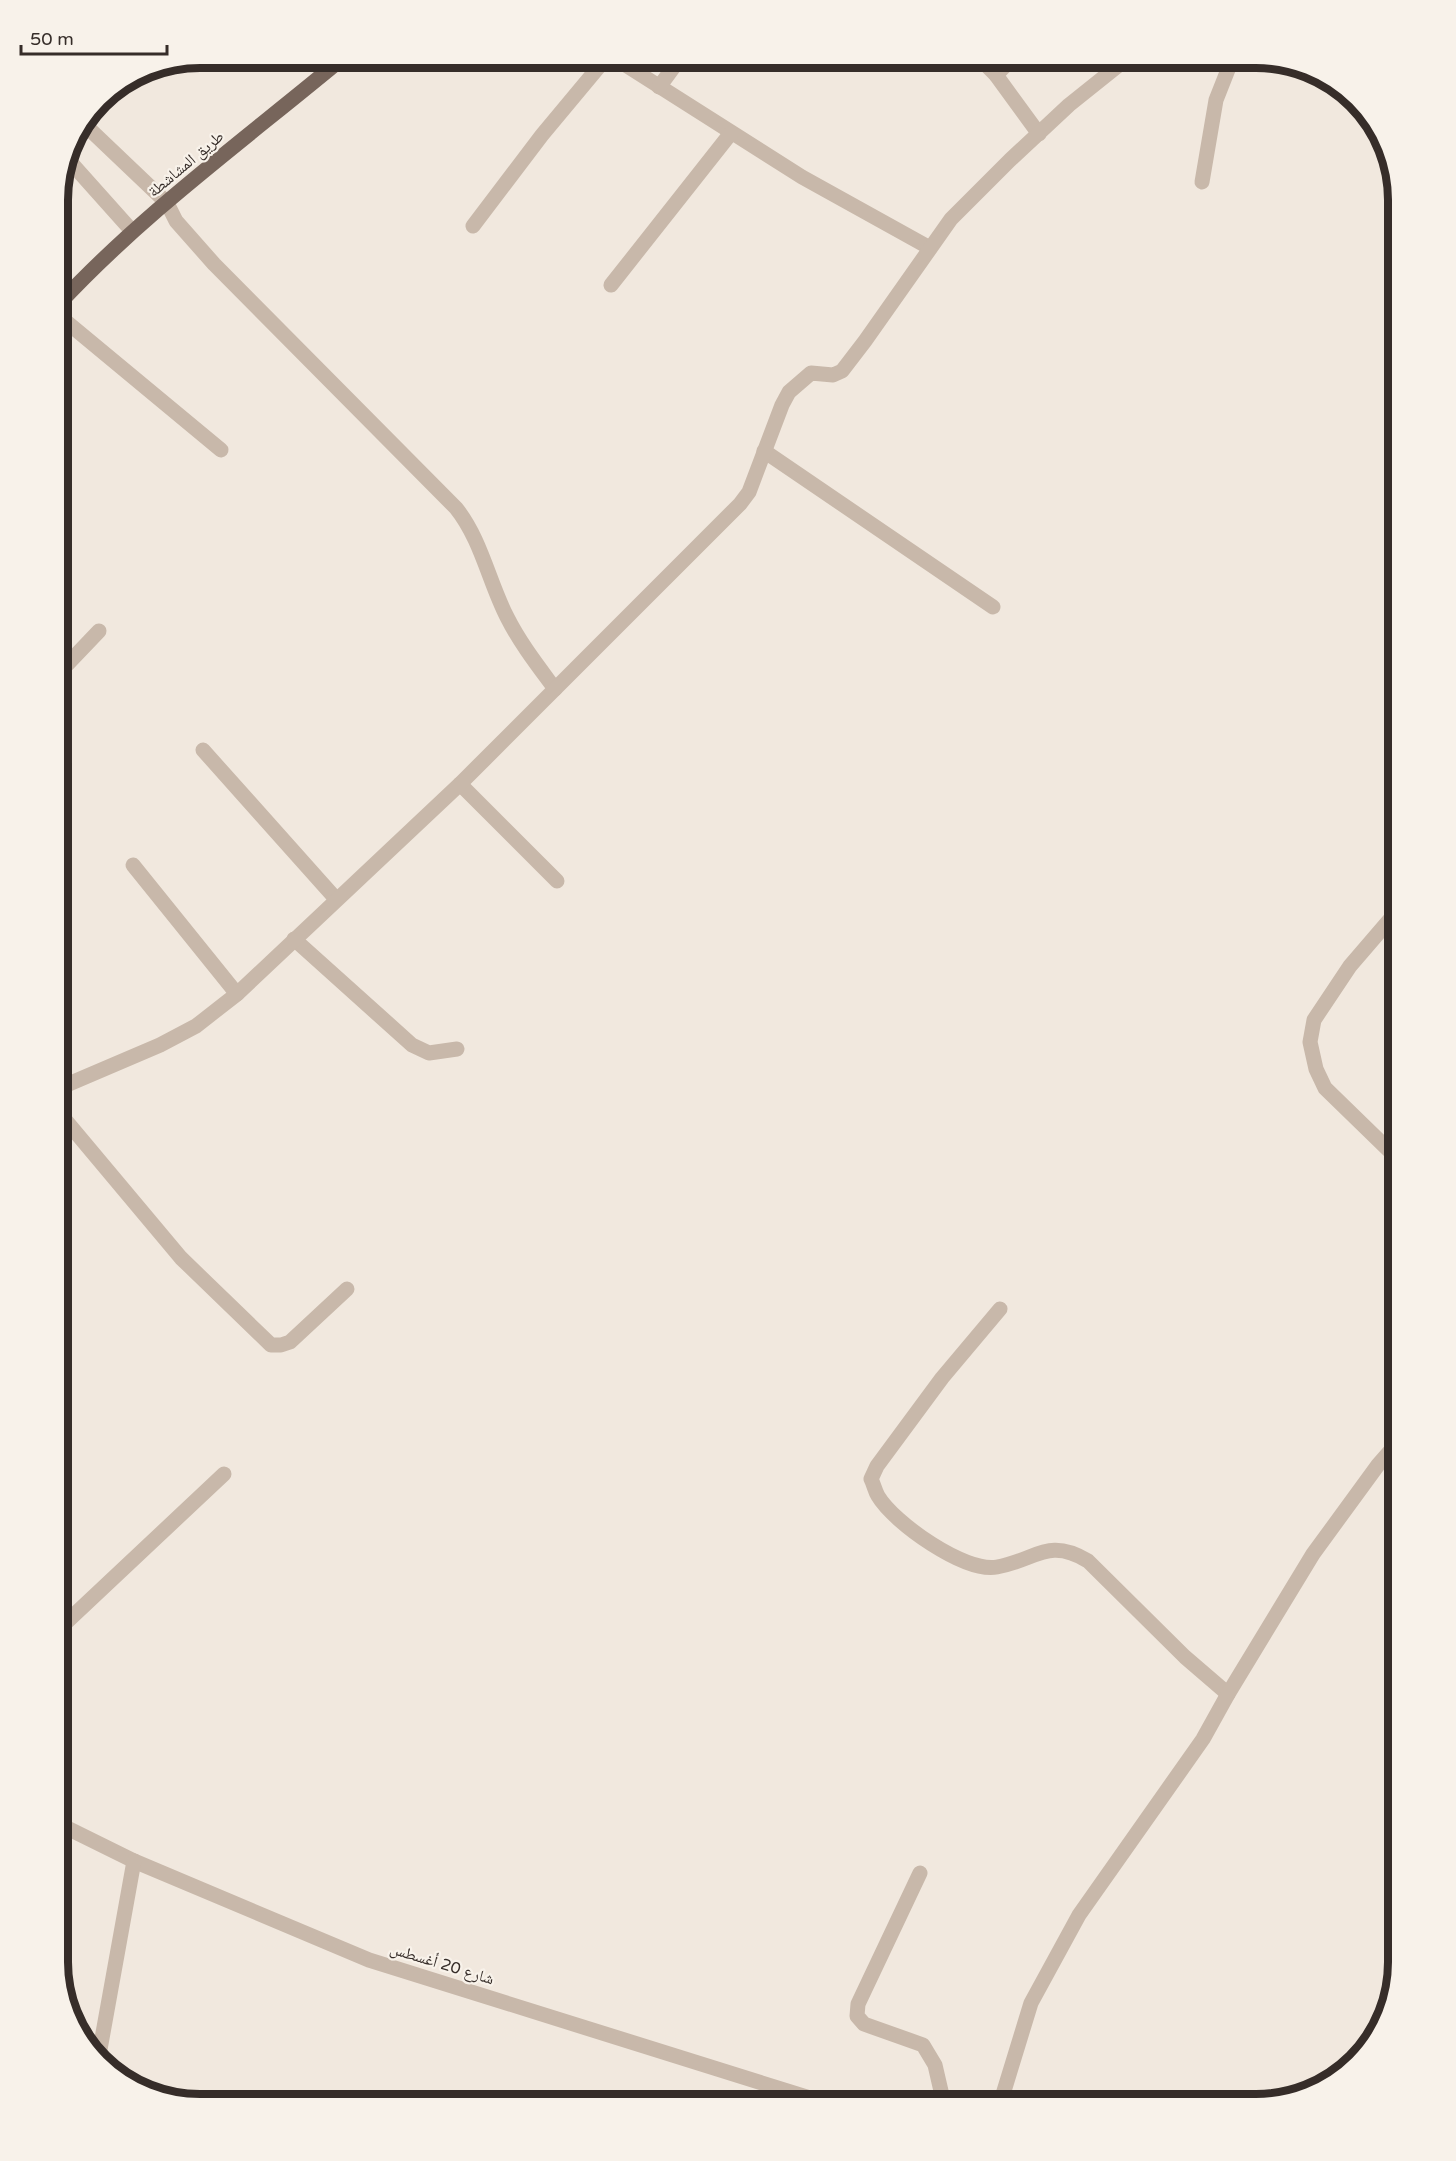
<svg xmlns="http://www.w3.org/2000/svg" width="1456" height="2161" viewBox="0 0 1456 2161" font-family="'Varela Round','Noto Naskh Arabic',sans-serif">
	<rect width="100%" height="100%" fill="#f1e8de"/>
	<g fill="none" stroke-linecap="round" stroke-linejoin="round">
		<g stroke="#c8b8aa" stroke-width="15">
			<path d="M613,57l189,120 128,71"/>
			<path d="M978,57l18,18 43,59"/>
			<path d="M996,75l18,-18"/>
			<path d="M659,87l22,-30"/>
			<path d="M83,123l84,80 9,18 38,43 242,244c25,31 33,74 51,109 13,26 31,49 48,72"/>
			<path d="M65,156l67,75"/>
			<path d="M1202,182l14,-82 17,-43"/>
			<path d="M473,226l69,-91 65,-78"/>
			<path d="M611,285l120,-152"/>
			<path d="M57,314l164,136"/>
			<path d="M764,451l229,156"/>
			<path d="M57,675l42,-44"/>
			<path d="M203,750l133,149"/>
			<path d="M460,784l97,97"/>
			<path d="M133,865l104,129"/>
			<path d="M294,939l118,106 17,8 28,-4"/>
			<path d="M57,1089l103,-44 36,-19 41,-32 223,-210 280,-280 9,-12 33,-87 7,-13 22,-19 22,2 9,-4 23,-30 86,-122 59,-59 59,-55 60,-48"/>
			<path d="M57,1110l124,148 90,87h10l9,-3 57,-53"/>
			<path d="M1399,1160l-74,-72 -9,-19 -6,-27 4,-22 36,-54 49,-57"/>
			<path d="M1000,1309l-58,69 -65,88 -6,13c3,6 4,12 7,17 16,27 87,77 119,71 39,-7 51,-30 91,-6l97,96 43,37"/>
			<path d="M57,1631l167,-157"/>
			<path d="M57,1823l77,38 235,99 460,144"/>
			<path d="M920,1873l-62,131 -1,12 7,8 59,21 12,20 9,39"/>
			<path d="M99,2055l35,-194"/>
			<path d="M1000,2104l31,-101 48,-88 124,-176 25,-45 85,-140 65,-89 21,-24"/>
		</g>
		<path stroke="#77655b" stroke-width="15" d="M57,306c86,-93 190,-168 287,-249"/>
	</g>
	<g text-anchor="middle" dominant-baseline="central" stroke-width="4.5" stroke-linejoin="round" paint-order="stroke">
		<g font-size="16" fill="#362d29" stroke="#f8f2ea">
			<text transform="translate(186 164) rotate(-40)">طريق المشاشطة</text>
			<text transform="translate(442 1964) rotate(17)">شارع 20 أغسطس</text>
		</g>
	</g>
	<path d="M0 0H1456V2161H0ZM200 68H1256A132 132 0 0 1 1388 200V1962A132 132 0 0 1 1256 2094H200A132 132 0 0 1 68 1962V200A132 132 0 0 1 200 68Z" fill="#f8f2ea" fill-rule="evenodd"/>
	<path fill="none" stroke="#362d29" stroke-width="8" d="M200 68H1256A132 132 0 0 1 1388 200V1962A132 132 0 0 1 1256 2094H200A132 132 0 0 1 68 1962V200A132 132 0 0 1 200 68Z"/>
	<path d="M21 45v9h146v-9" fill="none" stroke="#362d29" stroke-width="3"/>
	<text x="30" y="45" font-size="18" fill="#362d29" stroke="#f8f2ea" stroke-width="4.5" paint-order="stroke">50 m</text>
</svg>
